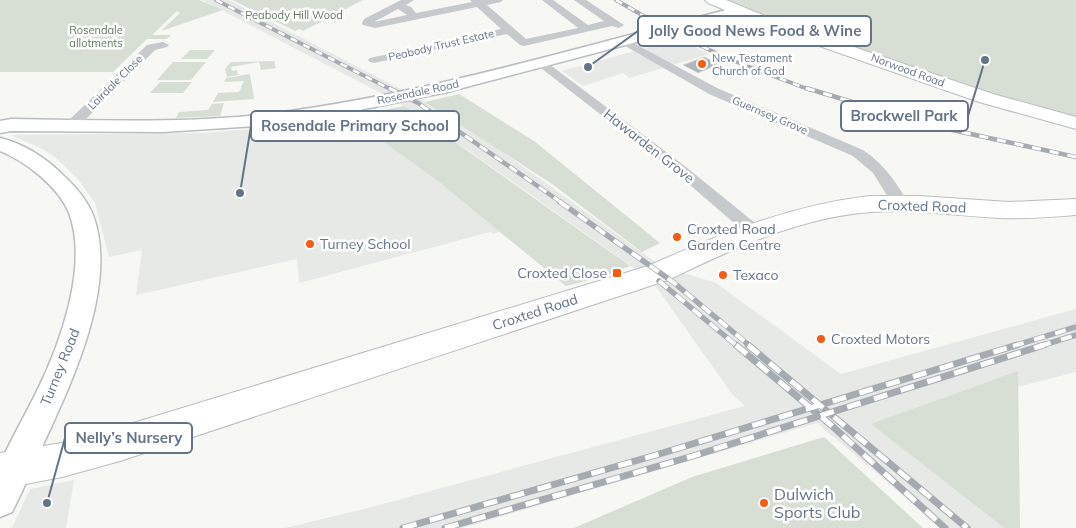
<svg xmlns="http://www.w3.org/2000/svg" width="1076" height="528" viewBox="0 0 1076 528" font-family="Mulish,sans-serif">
	<rect width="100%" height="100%" fill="#f7f7f3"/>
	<g fill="#e7e9e7">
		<path d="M202,0h27l208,108 74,50 150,108 55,17 125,91 235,-65v63l-205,52 133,104h-62l-125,-105 -355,105h-177l83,-20 377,-102 -13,-12 -80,-113 -163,-116 -93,-64z"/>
		<path d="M678,39l31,15 -79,24 -7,-5 -40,13 -21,-15z"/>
		<path d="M349,117l90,65 62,49 -7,3 -4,-2 -191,51 -2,-24 -161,36 6,-45 -33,7 -14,-54 -18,-25 -21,-20 -17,-11 -29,-12 193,-2 74,-6z"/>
		<path d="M74,480l-8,48h-54l18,-39z"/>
	</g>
	<g fill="#d7dfd4">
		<path d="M0,0h199l24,10 -62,21 19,-18 -3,-2 -25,24h19l-4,4h-20l-34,33h-113z"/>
		<path d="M232,0h131l-60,31 -4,-2 -4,2z"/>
		<path d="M727,0h349v117l-67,-16 -163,-57 1,-1 -11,-4 -2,2 -55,-19z"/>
		<path d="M190,50h25l-8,9h-26z"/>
		<path d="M274,61l2,7 -15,2 -2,-8 -28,5 1,4 5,-1 1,5 -11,2 -2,-8 6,-7z"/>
		<path d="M173,62h33l-15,18h-34z"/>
		<path d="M250,74l4,25 -41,3 5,-9 21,-1 5,-11 -20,1 2,-4z"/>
		<path d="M160,82h32l-9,11h-33z"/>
		<path d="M459,94l75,47 126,102 -18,9 -90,-68 -127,-82z"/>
		<path d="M224,103l-4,13 -44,2 3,-6 29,-2 4,-6z"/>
		<path d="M404,106l226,160 -25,10 -39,10 -127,-104 -90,-65z"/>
		<path d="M1018,371l2,157h-16l-133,-104z"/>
		<path d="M824,437l99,91h-349l118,-51z"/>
	</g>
	<path fill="#afb7bd" stroke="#d8d8d6" d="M704,57l15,7 -21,9 -15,-8z"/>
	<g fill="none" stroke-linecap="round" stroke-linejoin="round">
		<g stroke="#b8bdc2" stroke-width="3">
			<g id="secondary">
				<path d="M738,7l5,1 2,3 -2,3 -296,78 -131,27 -44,6 -109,7 -152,-1 -11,2v-12l11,-2c88,1 177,5 264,-6 157,-20 310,-68 463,-106z"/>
				<path d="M0,138c25,6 46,20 64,38 12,11 23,24 29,39 26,70 -22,169 -51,232 -10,21 -19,44 -30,65l-12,5c0,-14 0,-40 0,-53 1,-6 6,-12 8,-17 9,-18 19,-36 28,-54 24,-48 53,-128 33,-180 -10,-26 -44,-52 -69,-62z"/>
			</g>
		</g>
		<g stroke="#b9bdc1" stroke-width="2">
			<g id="primary">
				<path d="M705,0h21l54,22 213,72 83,23v12l-97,-27 -211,-74 -60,-25z"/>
				<path d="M870,196h49l90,6 67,-3v16c-25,2 -51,4 -76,3 -43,-2 -85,-9 -128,-6 -73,5 -139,37 -204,68l-548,181 -58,16 -62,12v-36l62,-10 58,-16 528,-161c72,-32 143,-61 222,-70z"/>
			</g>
		</g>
		<g fill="#c6cacd" fill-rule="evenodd">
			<path d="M401,0h13l-8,5 5,2 5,6 56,-11 -2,-2h33l-2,2 -14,3 39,34 52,-11 -36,-28h11l35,25 16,-4 -30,-21h12l38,25 -5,3 -7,-2 -88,20 -4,-1 -13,-11 -133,29 -4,-1 -2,-2 2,-2 131,-29 -24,-22 -102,21 -12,-3 -1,-2 2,-4zM398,9l9,6 -33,7z"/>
			<path d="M624,38l93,50 146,62c21,14 33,32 46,54l-2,4h-12l-22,-35 -20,-17 -144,-62 -89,-51 -1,-2 1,-2z"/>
			<path d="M163,42l6,3 -2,2 -12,3 -79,79h-10l-2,-3 2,-3 81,-78z"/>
			<path d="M541,60l4,1 141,106 74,60 2,4 -2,4 -6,2 -6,-2 -72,-62 -139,-108 -2,-2 2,-2z"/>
		</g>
		<use href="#secondary" fill="#fff" fill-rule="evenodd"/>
		<use href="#primary" fill="#fff" fill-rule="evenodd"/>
		<g stroke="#a6abb2" stroke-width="4">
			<g id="rail-far3">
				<path d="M216,0l176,90"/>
				<path d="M616,0l57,33 56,26 81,31"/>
			</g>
		</g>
		<g stroke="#a6abb2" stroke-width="4.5">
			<g id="rail-far2">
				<path d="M389,88l29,15 144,100"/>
				<path d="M806,88l119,36 151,33"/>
			</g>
		</g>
		<g stroke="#a6abb2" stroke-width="5.5">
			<g id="rail-far1">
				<path d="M560,202l113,80 77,64"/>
				<path d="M659,281l78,65"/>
				<path d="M1013,346l63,-19"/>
				<path d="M1040,346l36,-11"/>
			</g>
		</g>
		<g stroke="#a6abb2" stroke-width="7">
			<g id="rail">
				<path d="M736,345l95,80 114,103"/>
				<path d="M748,345l219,183"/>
				<path d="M403,528l253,-73 361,-110"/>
				<path d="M445,528l248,-72 351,-111"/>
			</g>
		</g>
		<use href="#rail-far3" stroke="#fff" stroke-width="2.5" stroke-dasharray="7" stroke-linecap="butt"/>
		<use href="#rail-far2" stroke="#fff" stroke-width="3" stroke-dasharray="9" stroke-linecap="butt"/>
		<use href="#rail-far1" stroke="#fff" stroke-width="4" stroke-dasharray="11" stroke-linecap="butt"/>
		<use href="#rail" stroke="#fff" stroke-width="5" stroke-dasharray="14" stroke-linecap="butt"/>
	</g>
	<g fill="#f45d16" stroke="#fff" stroke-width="2">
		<circle cx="702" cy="64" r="5"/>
		<circle cx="677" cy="237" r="5"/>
		<circle cx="310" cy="244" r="5"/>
		<rect x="612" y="268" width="10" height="10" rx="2.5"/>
		<circle cx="723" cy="275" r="5"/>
		<circle cx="821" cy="339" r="5"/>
		<circle cx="764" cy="503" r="5"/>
	</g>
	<g text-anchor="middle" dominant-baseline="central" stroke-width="5" stroke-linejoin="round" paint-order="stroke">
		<g font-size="11" fill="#62795e" stroke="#fff">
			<text x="294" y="15">Peabody Hill Wood</text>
			<text x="96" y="30">Rosendale<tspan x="96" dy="13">allotments</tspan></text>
		</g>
		<g font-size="11" fill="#637487" stroke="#fff">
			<text transform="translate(441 45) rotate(-13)">Peabody Trust Estate</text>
			<text transform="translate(908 70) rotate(20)">Norwood Road</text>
			<text transform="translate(115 82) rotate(-45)">Lairdale Close</text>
			<text transform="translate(418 92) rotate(-12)">Rosendale Road</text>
			<text transform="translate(770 115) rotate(23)">Guernsey Grove</text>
		</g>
		<g font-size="11" fill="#637487" stroke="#fff" text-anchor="start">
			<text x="712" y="58">New Testament<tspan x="712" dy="13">Church of God</tspan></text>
		</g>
		<g font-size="14" fill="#637487" stroke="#fff">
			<text transform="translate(649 146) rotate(38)">Hawarden Grove</text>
			<text transform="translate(922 206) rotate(2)">Croxted Road</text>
			<text transform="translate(535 312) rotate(-18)">Croxted Road</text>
			<text transform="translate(60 367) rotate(-68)">Turney Road</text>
		</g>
		<g font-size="14" fill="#637487" stroke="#fff" text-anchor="start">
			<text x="687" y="229">Croxted Road<tspan x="687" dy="16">Garden Centre</tspan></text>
			<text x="320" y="244">Turney School</text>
			<text x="607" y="273" text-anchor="end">Croxted Close</text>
			<text x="733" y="275">Texaco</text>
			<text x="831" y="339">Croxted Motors</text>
		</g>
		<g font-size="16" fill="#637487" stroke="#fff" text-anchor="start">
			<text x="774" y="494">Dulwich<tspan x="774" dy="18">Sports Club</tspan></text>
		</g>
	</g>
	<path fill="none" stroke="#637487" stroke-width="2" d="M588 67L638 31M985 60L968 116M240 193L251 126M47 503L65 438"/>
	<g fill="#637487" stroke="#fff" stroke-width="2">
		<circle cx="588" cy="67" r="5"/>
		<circle cx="985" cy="60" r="5"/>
		<circle cx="240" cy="193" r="5"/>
		<circle cx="47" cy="503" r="5"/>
	</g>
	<g fill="#fff" stroke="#637487" stroke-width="2">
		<rect x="638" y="16" width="233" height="30" rx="5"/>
		<rect x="841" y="101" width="127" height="30" rx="5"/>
		<rect x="251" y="111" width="208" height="30" rx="5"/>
		<rect x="65" y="423" width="127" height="30" rx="5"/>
	</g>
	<g font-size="15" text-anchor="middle" font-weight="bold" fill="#637487">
		<text x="755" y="36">Jolly Good News Food &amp; Wine</text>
		<text x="904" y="121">Brockwell Park</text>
		<text x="355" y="131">Rosendale Primary School</text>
		<text x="129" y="443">Nelly’s Nursery</text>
	</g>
</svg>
